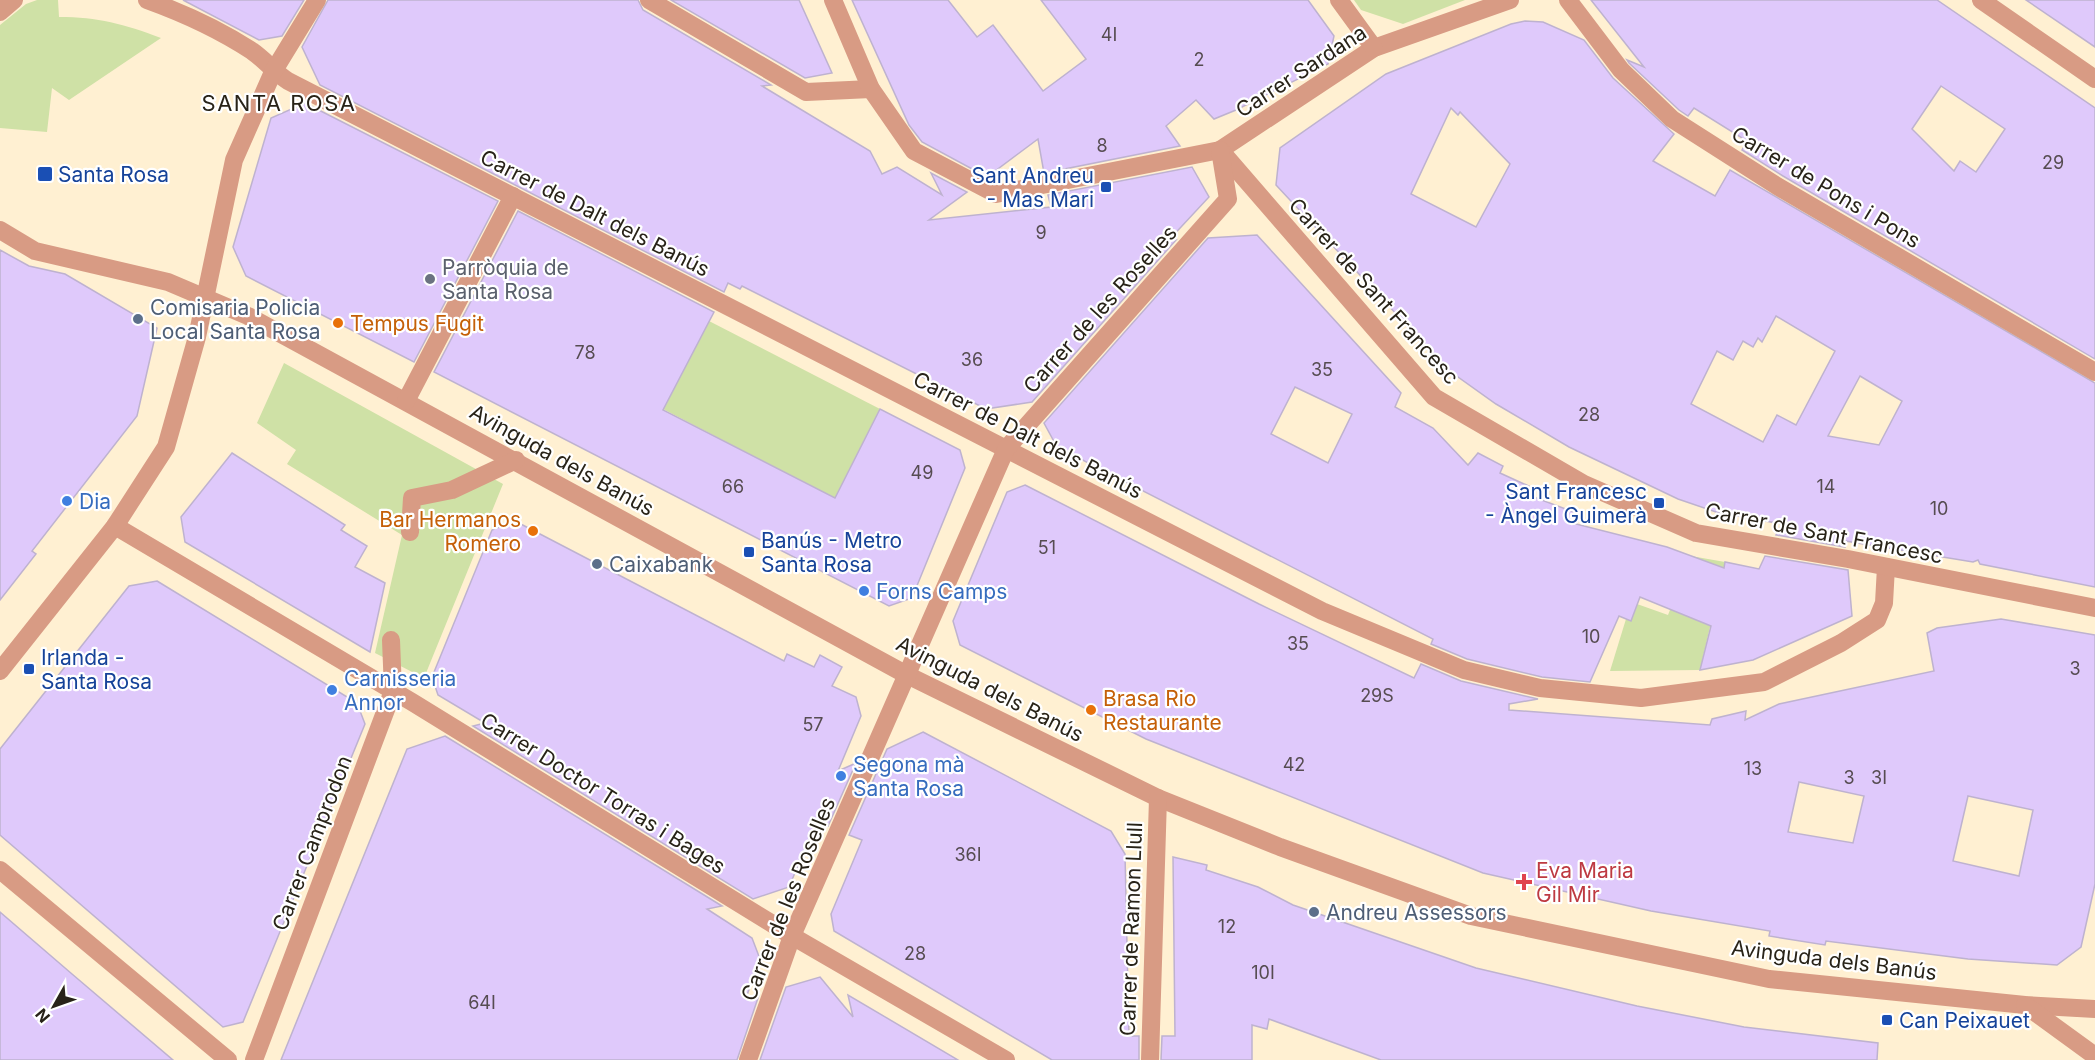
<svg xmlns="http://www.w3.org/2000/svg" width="2095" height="1060" viewBox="0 0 2095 1060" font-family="Inter,sans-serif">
	<rect width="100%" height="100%" fill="#fff0d2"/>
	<g fill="#cfe1a6">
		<path d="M37,0h21l1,17c39,0 65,7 102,21l-92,62 -17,-12 -5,44 -47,-4v-103l26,-21z"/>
		<path d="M1354,0h111l-62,24 -42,-14z"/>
		<path d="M709,321l171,88 -45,90 -172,-90z"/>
		<path d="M284,363l219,121 -79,194 -49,-25 27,-118 -115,-71 9,-14 -39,-27z"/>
		<path d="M1691,556l34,6 -25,108 -90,1 16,-52 5,1 6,-16 31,11z"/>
	</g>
	<g fill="#dfc9fb" stroke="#beb2cf" stroke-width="1.5" fill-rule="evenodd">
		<path d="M183,0h121l-22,36 -23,4z"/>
		<path d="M328,0h310l5,10 128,75 -9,1 108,65 12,23 15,-7 45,28 -11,-22 36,19 -38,28 122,-13 -3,-12 144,-28 17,30 -41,44 8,-1 -144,162 -46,7 -244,-123 -2,3 -12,-6 -4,9 -404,-207 -18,-38z"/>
		<path d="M671,0h128l33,73 -27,5z"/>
		<path d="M852,0h96l29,37 16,-12 50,66 43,-32 -45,-59h267l26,36 -6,28 -92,46 -22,9 -18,-19 -30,26 14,20 -136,27 -6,-34 -51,38 -65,-35 -13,-17z"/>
		<path d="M1591,0h346l158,108v251l-312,-183 -41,-26 5,-9 -53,-33 -6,8 -9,-6 -50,-47 -2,-3 17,7zM1941,86l64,43 -29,43 -16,-11 -6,10 -42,-42z"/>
		<path d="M2026,0h69v47z"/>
		<path d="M1525,21l18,1 41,18 29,38 61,56 -21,27 62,35 15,-26 365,213v204l-115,-23 -2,-4 -5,2 -128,-21v6l-69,-12 6,-11 -66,-12 -38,-13 -109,-52 -73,-43 -59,-42 -10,-15 -151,-162 4,-37 106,-74 125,-50zM1451,108l7,7 2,-3 50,52 -34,63 -65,-33zM1776,316l59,35 -39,74 -19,-10 -14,27 -72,-38 26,-53 16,9 10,-19 10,6 5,-9 4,4zM1860,376l42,25 -23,44 -51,-9z"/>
		<path d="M305,103l193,98 -84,161 -168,-86 -13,-29 38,-129z"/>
		<path d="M518,211l196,101 -51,98 172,88 45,-89 80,41 5,18 -53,130 -23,8 -455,-234z"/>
		<path d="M1257,235l144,158 -6,14 38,21 35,37 10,-12 25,13 -3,7 33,15 -2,8 48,18 -3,10 91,23 57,21 1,-6 34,7 6,-13 83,14 4,46 -99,44 -53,10 11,-44 -71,-29 -9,24 -12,-5 -29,66 -48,-5 -75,-18 -36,-15 2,-5 -376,-192 -13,-24 164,-185zM1295,387l57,27 -24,49 -57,-29z"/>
		<path d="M0,250l29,16 36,8 92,54 -20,88 -105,135 4,3 -36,46z"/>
		<path d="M232,453l113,72 -4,5 26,16 -12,21 30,16 -15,69 -185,-110 -4,-25z"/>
		<path d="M1025,485l234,119 155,74 7,-14 40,17 77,18 -29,5v6l201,15 2,-6 34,-8 -1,9 34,-16 155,-33 -7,-38 10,-5 64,-9 94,16v249l-14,63 -24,18 -89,-6 -142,-18 -1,4 -56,-9 1,-5 -119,-20 -168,-38 -337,-134 -186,-94 -7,-24 54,-129zM1799,782l65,14 -11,47 -65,-11zM1968,796l65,14 -14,66 -66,-15z"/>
		<path d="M515,521l269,140 3,-7 27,13 6,-12 22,12 -10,19 24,11 5,19 -23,55 18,-8 -28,63 -11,-5 -28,66 -36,12 -280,-173 12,-3 -47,-28 -6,-18 60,-147z"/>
		<path d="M157,581l200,122 8,21 -122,298 -20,5 -223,-192v-86l129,-163z"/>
		<path d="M923,732l188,99 14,23 4,182h10v24h-87l-218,-129 -3,-17 31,-74 -13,-5 38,-86z"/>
		<path d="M445,736l277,170 -15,3 45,29 8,21 -14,39 13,-3 -22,65h-456l126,-311z"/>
		<path d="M1173,857l34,8 -1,5 52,17 35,18 183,63 161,38 107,21 134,16 -1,17h-496l-112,-41 -2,10 -15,-4v35h-91l1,-24h13z"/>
		<path d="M0,912l72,62 101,86h-173z"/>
		<path d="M820,977l33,40 -5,-22 110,65h-198l26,-73z"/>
	</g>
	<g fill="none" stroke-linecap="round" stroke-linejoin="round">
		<g stroke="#d89b84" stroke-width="18">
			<path d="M147,0c36,13 73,30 105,51 13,9 22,21 36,30l1034,530 142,59 76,18 101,10 123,-16 77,-39 36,-23 7,-17 2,-36"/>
			<path d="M649,0l157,92 65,-3"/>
			<path d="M833,0l38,89 43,62 82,43 224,-44 154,-102 136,-48"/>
			<path d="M1339,0l35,48"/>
			<path d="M1568,0l53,70 51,49 105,67 318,186"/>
			<path d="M1981,0l114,79"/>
			<path d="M0,12l14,-12"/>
			<path d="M1220,150l214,247 150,87 112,49 152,26 247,49"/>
			<path d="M0,230l35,21 133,31 80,34 659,359 251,123 122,49 191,69 298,63 256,26 70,4"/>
			<path d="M406,401l107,-205"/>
			<path d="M115,526l297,176 380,234 214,124"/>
			<path d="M410,532l2,-34 40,-8 64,-30"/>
			<path d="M0,671l115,-145 51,-79 31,-110 37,-177 39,-88 44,-72"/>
			<path d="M0,870l228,190"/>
			<path d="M2025,1005l70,51"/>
			<path d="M254,1060l139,-369 -2,-51"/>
			<path d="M748,1060l44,-124 214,-487 222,-250 -8,-49"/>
			<path d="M1150,1060l8,-262"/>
		</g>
	</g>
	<g fill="#1a4fb4" stroke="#fff" stroke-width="2">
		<rect x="37" y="166" width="16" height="16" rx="3"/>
		<rect x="1100" y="181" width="12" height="12" rx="3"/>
		<rect x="1653" y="497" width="12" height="12" rx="3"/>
		<rect x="743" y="546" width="12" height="12" rx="3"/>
		<rect x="23" y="663" width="12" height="12" rx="3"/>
		<rect x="1881" y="1014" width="12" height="12" rx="3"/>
	</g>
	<circle fill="#6b7280" stroke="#fff" stroke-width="2" cx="430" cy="279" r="6"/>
	<g fill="#5c6f8a" stroke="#fff" stroke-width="2">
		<circle cx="138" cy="319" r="6"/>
		<circle cx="597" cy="564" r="6"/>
		<circle cx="1314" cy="912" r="6"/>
	</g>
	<g fill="#e8710a" stroke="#fff" stroke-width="2">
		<circle cx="338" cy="323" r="6"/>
		<circle cx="533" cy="531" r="6"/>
		<circle cx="1091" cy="710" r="6"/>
	</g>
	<g fill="#3f7fe0" stroke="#fff" stroke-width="2">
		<circle cx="67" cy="501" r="6"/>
		<circle cx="864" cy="591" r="6"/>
		<circle cx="332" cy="690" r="6"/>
		<circle cx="841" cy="776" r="6"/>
	</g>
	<path fill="#e0444e" stroke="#fff" stroke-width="2" d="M1521 873h6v6h6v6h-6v6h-6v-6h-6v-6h6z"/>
	<g text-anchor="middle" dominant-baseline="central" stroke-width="4.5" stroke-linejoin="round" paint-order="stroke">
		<g font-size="18" fill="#564c51">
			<text x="1109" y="34">4I</text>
			<text x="1199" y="59">2</text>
			<text x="1102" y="145">8</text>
			<text x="2053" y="162">29</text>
			<text x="1041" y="232">9</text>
			<text x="585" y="352">78</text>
			<text x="972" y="359">36</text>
			<text x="1322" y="369">35</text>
			<text x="1589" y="414">28</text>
			<text x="922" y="472">49</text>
			<text x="733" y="486">66</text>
			<text x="1826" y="486">14</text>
			<text x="1939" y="508">10</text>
			<text x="1047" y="547">51</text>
			<text x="1591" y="636">10</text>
			<text x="1298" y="643">35</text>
			<text x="2075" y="668">3</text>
			<text x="1377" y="695">29S</text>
			<text x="813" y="724">57</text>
			<text x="1294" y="764">42</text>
			<text x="1753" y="768">13</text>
			<text x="1849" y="777">3</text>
			<text x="1879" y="777">3I</text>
			<text x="968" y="854">36I</text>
			<text x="1227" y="926">12</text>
			<text x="915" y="953">28</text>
			<text x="1263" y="972">10I</text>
			<text x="482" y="1002">64I</text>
		</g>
		<g font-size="21" fill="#282318" stroke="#fff">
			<text transform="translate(1301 71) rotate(-33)">Carrer Sardana</text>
			<text transform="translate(1826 187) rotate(31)">Carrer de Pons i Pons</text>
			<text transform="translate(595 213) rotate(27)">Carrer de Dalt dels Banús</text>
			<text transform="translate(1374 291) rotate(48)">Carrer de Sant Francesc</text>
			<text transform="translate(1100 309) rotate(-48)">Carrer de les Roselles</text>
			<text transform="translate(1028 435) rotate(27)">Carrer de Dalt dels Banús</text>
			<text transform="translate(562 460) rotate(29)">Avinguda dels Banús</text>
			<text transform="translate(1824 533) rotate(11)">Carrer de Sant Francesc</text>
			<text transform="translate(990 689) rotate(27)">Avinguda dels Banús</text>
			<text transform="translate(603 793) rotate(32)">Carrer Doctor Torras i Bages</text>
			<text transform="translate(312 843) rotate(-69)">Carrer Camprodon</text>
			<text transform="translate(788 899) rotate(-68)">Carrer de les Roselles</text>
			<text transform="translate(1131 929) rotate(-88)">Carrer de Ramon Llull</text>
			<text transform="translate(1834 960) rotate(7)">Avinguda dels Banús</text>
		</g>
		<g font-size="21" fill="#164399" stroke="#fff" text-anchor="start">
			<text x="58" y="174">Santa Rosa</text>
			<text x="1094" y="175" text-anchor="end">Sant Andreu<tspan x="1094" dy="24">- Mas Mari</tspan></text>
			<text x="1647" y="491" text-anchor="end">Sant Francesc<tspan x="1647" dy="24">- Àngel Guimerà</tspan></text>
			<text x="761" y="540">Banús - Metro<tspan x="761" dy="24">Santa Rosa</tspan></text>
			<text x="41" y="657">Irlanda -<tspan x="41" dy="24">Santa Rosa</tspan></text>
			<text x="1899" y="1020">Can Peixauet</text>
		</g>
		<g font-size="21" fill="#5b616d" stroke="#fff" text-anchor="start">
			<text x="442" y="267">Parròquia de<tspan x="442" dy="24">Santa Rosa</tspan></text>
		</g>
		<g font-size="21" fill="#4e5e75" stroke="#fff" text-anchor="start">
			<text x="150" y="307">Comisaria Policia<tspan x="150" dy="24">Local Santa Rosa</tspan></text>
			<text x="609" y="564">Caixabank</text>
			<text x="1326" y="912">Andreu Assessors</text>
		</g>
		<g font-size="21" fill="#c56008" stroke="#fff" text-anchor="start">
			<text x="350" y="323">Tempus Fugit</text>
			<text x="521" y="519" text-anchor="end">Bar Hermanos<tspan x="521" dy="24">Romero</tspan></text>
			<text x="1103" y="698">Brasa Rio<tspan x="1103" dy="24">Restaurante</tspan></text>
		</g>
		<g font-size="21" fill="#366cbe" stroke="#fff" text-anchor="start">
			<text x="79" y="501">Dia</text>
			<text x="876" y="591">Forns Camps</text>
			<text x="344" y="678">Carnisseria<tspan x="344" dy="24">Annor</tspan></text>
			<text x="853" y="764">Segona mà<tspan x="853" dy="24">Santa Rosa</tspan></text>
		</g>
		<g font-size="21" fill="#be3a42" stroke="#fff" text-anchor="start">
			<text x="1536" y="870">Eva Maria<tspan x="1536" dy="24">Gil Mir</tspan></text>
		</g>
		<g font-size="22" letter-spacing="1.5" fill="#282318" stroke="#fff">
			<text x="279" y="103">SANTA ROSA</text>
		</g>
	</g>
	<g transform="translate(54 1006) rotate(230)" stroke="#ffffff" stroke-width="4.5" paint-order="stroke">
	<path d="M0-4.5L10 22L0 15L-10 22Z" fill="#282318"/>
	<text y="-9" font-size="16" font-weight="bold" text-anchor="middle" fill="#282318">N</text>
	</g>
</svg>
